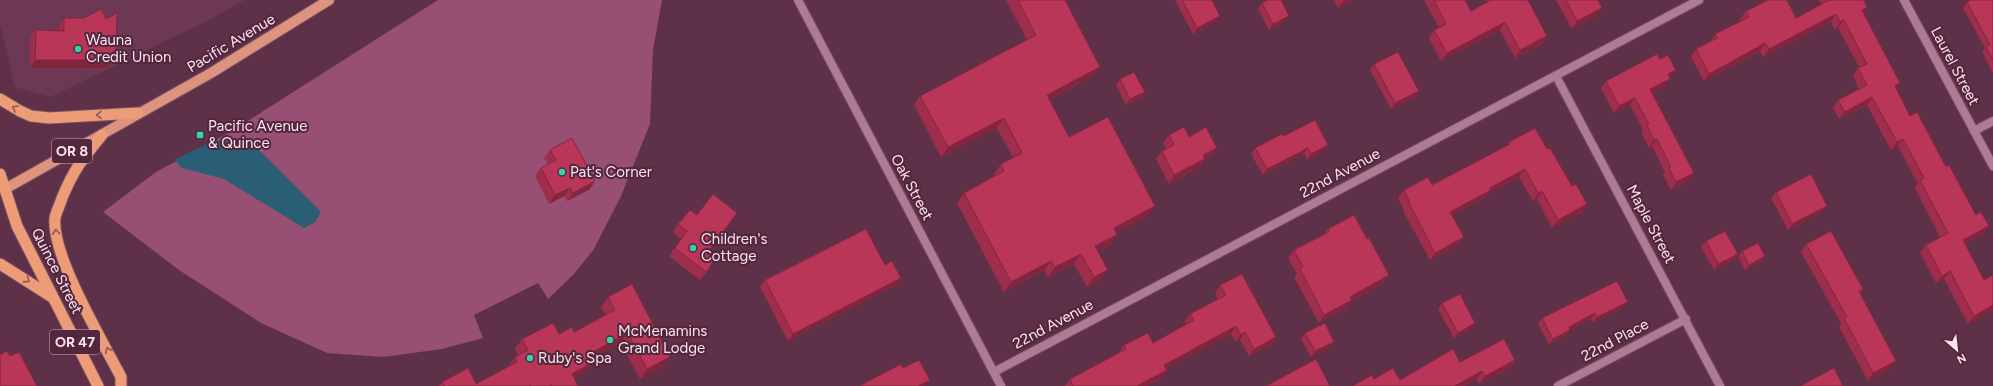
<svg xmlns="http://www.w3.org/2000/svg" width="1993" height="386" viewBox="0 0 1993 386" font-family="Figtree,sans-serif">
	<rect width="100%" height="100%" fill="#5e3148"/>
	<path fill="#6d3853" d="M0,0h244l-33,19 -161,78 -35,-10 -15,-62z"/>
	<path fill="#974f74" d="M438,0h224l-9,50 -3,74 -29,72 -27,53 -20,25 -26,25 -10,-16 -64,32 9,23 -41,11 -59,8 -56,-4 -66,-30 -82,-53 -76,-58 53,-40 76,-41z"/>
	<path fill="#2a5e75" d="M219,140l36,6 66,66 -6,10 -11,6 -80,-49 -42,-11 -8,-8 26,-13z"/>
	<g fill="none" stroke-linecap="round" stroke-linejoin="round">
		<g stroke="#755064" stroke-width="10">
			<g id="minor">
				<path d="M798,0l203,386"/>
				<path d="M1904,0l89,166"/>
				<path d="M1556,76l164,310"/>
				<path d="M1974,131l19,-10"/>
				<path d="M994,372l705,-372"/>
				<path d="M1558,386l128,-67"/>
			</g>
		</g>
		<g stroke="#755064" stroke-width="12">
			<path id="primary" d="M5,189l206,-116 118,-73"/>
		</g>
		<g stroke="#755064" stroke-width="13">
			<g id="trunk">
				<path d="M0,99l20,12 11,5 18,2 89,-5"/>
				<path d="M102,135c-19,23 -28,34 -40,63 -2,7 -6,14 -7,20 -4,37 48,124 66,159v9"/>
				<path d="M0,174l17,52 81,160"/>
				<path d="M0,264l52,33"/>
			</g>
		</g>
		<use href="#minor" stroke="#af7b94" stroke-width="8"/>
		<use href="#primary" stroke="#de937e" stroke-width="10"/>
		<use href="#trunk" stroke="#ee9b77" stroke-width="11"/>
	</g>
	<g fill="#9f2e4d">
		<path d="M1006,0h59l28,76 -44,24 20,37 79,79 -32,17 -6,12 -12,6 3,29 -14,7 -13,-23 -26,13 -4,-7 -40,22 -47,-89 7,-10 31,-17 -1,-2 7,-10 12,-6 -16,-30 -56,29 -27,-52 6,-9 107,-56z"/>
		<path d="M1175,0h37l4,21 -23,13z"/>
		<path d="M1334,0h19l-15,8z"/>
		<path d="M1424,0h41l6,11 17,-9 -1,-2h41l19,36 -5,8 -27,14 -15,-28 -59,31 -12,-23 5,-8 5,-2z"/>
		<path d="M1556,0h42l-2,16 -24,13z"/>
		<path d="M1819,0h45l3,7 -4,6 37,70 -4,6 14,27 36,51 30,48 13,11 -6,8 -18,10 28,66 -25,14 -24,-45 -8,4 -16,-30 6,-8 14,-8 -25,-49 3,-4 -20,-38 -7,4 -24,-45 -28,14 -6,-11 5,-8 21,-11 -6,-13 5,-8h2l-22,-40 -3,2 -4,-8 -68,35 -3,-6 -56,30 -13,-24 5,-8 15,-8 4,-7 26,-13 -1,-2 6,-8 50,7 25,-14z"/>
		<path d="M1993,0v73l-11,-21 3,-4 -22,-40 4,-6z"/>
		<path d="M1262,3l23,18 -16,9 -11,-21z"/>
		<path d="M64,18l52,33 -3,4v5l-6,8h-77v-30l6,-8 23,1v-5z"/>
		<path d="M1660,59l16,11 -6,7 -5,9 -13,7 37,88 -18,9 -8,-15 2,-2 -13,-27 -3,2 -8,-15 2,-3 -13,-25 -16,8 -13,-25 5,-7z"/>
		<path d="M1374,64l41,33 -24,12 -21,-39z"/>
		<path d="M1120,79l25,13 -4,6 -15,7 -10,-20z"/>
		<path d="M1169,135l20,2 28,11 -5,8 -7,3 -5,8 -31,17 -13,-25 6,-8 4,-2 -3,-6z"/>
		<path d="M1284,136l44,9 -4,6 -17,9 -3,-7 -41,22 -12,-21 4,-6z"/>
		<path d="M1509,142l73,70 -30,16 -15,-29 -4,2 -14,-24 -31,17 -2,3 -34,18 12,22 -6,8 -28,15 -27,-49 1,-2 -6,-11 6,-8 28,-5 75,-39z"/>
		<path d="M550,150l40,39 -23,12 -3,-5 -15,8 -14,-28 6,-8 7,-4 -4,-6z"/>
		<path d="M1776,192l47,19 -35,19 -17,-32z"/>
		<path d="M737,213l-30,40 3,15 -10,12 -31,-24 12,-17 -8,-7 5,-8 19,-9z"/>
		<path d="M1328,229l55,54 -31,18 -6,7 -27,15 -25,-46 3,-3 -9,-16 6,-8 30,-16z"/>
		<path d="M1706,241l32,13 -4,6 -20,10 -13,-23z"/>
		<path d="M1806,244l57,45 -3,4 36,68 -5,8 -23,12 -29,-54 2,-4 -40,-71z"/>
		<path d="M1742,251l19,11 -16,8 -7,-13z"/>
		<path d="M901,278l-5,7 -108,56 -28,-54 5,-7z"/>
		<path d="M1220,285l56,52 -5,8 -22,11 -9,-16 -5,2 -4,-8 -65,34 -4,10 -16,8h-81l5,-7 49,-26 5,-8 29,-2 33,-19 -1,-3 5,-7 28,-15 -3,-6z"/>
		<path d="M608,297l56,70 -24,12 -19,-36 -32,17 2,3 -7,10 -10,6 4,7h-139l3,-4 34,2 32,-17 7,-10 3,-2 -3,-6 7,-10 52,-7 32,-17 -5,-8z"/>
		<path d="M1442,303l29,26 -17,9 -16,-29z"/>
		<path d="M1624,307l-31,16 -2,-4 -21,11 -4,5 -17,9 -11,-20 4,-6z"/>
		<path d="M1305,333l29,9 -4,5 -19,10 -10,-18z"/>
		<path d="M1515,360l-5,8 -31,16 -2,-5 -13,7 -90,-7 26,1 60,-18z"/>
	</g>
	<g fill="#82263e">
		<path d="M1346,0h7l-15,8 4,-6z"/>
		<path d="M1867,7l-5,8v-5z"/>
		<path d="M1602,8l-6,8 -24,13 5,-8z"/>
		<path d="M1836,14l-5,8 -68,35 6,-8z"/>
		<path d="M1220,16l-4,5 -23,13 4,-6z"/>
		<path d="M1289,16l-4,5 -16,9 4,-6z"/>
		<path d="M1844,20l-6,8 -3,2 5,-8z"/>
		<path d="M1505,22l-5,8 -59,31 6,-8z"/>
		<path d="M1547,36l-5,8 -27,14 5,-8z"/>
		<path d="M1765,43l-5,8 -56,30 5,-7z"/>
		<path d="M35,60h78l-6,8h-77z"/>
		<path d="M1100,67l-7,9 -53,29 7,-10z"/>
		<path d="M1676,70l-5,7 -8,4 5,-7z"/>
		<path d="M1670,79l-5,7 -20,11 5,-8z"/>
		<path d="M1900,83l-5,8v-5z"/>
		<path d="M1419,91l-4,6 -24,12 4,-6z"/>
		<path d="M1145,92l-4,6 -15,7 4,-6z"/>
		<path d="M1872,97l-5,8 -28,14 6,-7z"/>
		<path d="M1635,98l-5,7 -16,8 5,-7z"/>
		<path d="M1004,118l-7,10 -56,29 7,-10z"/>
		<path d="M1657,139l-5,7 -3,2 5,-8z"/>
		<path d="M1903,139l-5,7 -7,4 6,-8z"/>
		<path d="M1328,145l-4,6 -17,9 4,-6z"/>
		<path d="M1217,148l-5,8 -7,3 -5,8 -31,17 5,-9 29,-20z"/>
		<path d="M1308,148l-4,5 -41,22 4,-6z"/>
		<path d="M1525,169l-6,8 -31,17 -2,3 -42,22 6,-7 40,-24z"/>
		<path d="M1694,173l-5,8 -18,9 5,-8z"/>
		<path d="M595,181l-5,8 -23,12 6,-8z"/>
		<path d="M570,188l-6,8 -15,8 6,-9z"/>
		<path d="M1542,191l-5,8 -4,2 5,-8z"/>
		<path d="M1587,204l-5,8 -30,16 6,-8z"/>
		<path d="M1155,206l-7,10 -41,22 7,-10z"/>
		<path d="M1827,206l-4,5 -35,19 4,-6z"/>
		<path d="M737,213l-5,8 -31,40z"/>
		<path d="M1989,226l-6,8 -26,14 6,-8z"/>
		<path d="M1117,235l-7,10 -22,11 7,-10z"/>
		<path d="M1464,237l-6,8 -28,15 5,-7z"/>
		<path d="M1081,254l-7,10 -26,13 7,-10z"/>
		<path d="M1738,254l-4,6 -20,10 4,-6z"/>
		<path d="M1765,256l-4,6 -16,8 4,-5z"/>
		<path d="M1051,261l-7,9 -40,22 7,-10z"/>
		<path d="M1108,270l-7,10 -14,7 7,-10z"/>
		<path d="M1950,271l-6,8 -8,4 6,-7z"/>
		<path d="M1389,275l-6,8 -31,18 -6,7 -27,15 5,-8 26,-18z"/>
		<path d="M901,278l-5,7 -108,56 5,-7z"/>
		<path d="M1628,302l-4,5 -31,16 4,-6z"/>
		<path d="M1993,305v5l-25,14 6,-8z"/>
		<path d="M1595,313l-4,6 -21,11 -4,5 -17,9 4,-5 16,-12z"/>
		<path d="M1475,323l-4,6 -17,9 4,-5z"/>
		<path d="M1236,326l-5,8 -72,38 5,-7z"/>
		<path d="M1245,332l-5,8 -5,2 6,-7z"/>
		<path d="M628,333l-7,10 -41,22 7,-10z"/>
		<path d="M1276,337l-5,8 -22,11 5,-7z"/>
		<path d="M1334,342l-4,5 -19,10 4,-6z"/>
		<path d="M670,357l-6,10 -24,12 7,-10z"/>
		<path d="M1515,360l-5,8 -31,16 6,-8z"/>
		<path d="M1896,361l-5,8 -23,12 5,-8z"/>
		<path d="M591,363l-7,10 -19,11 7,-10z"/>
		<path d="M1167,370l-5,8 -16,8h-9z"/>
		<path d="M1482,371l-5,8 -13,7h-9z"/>
		<path d="M930,380l-5,6h-7z"/>
	</g>
	<g fill="#b93659" stroke="#82263e">
		<path d="M1018,0h47l35,67 -53,28 22,42 39,-20 47,89 -41,22 3,7 -22,11 13,24 -14,7 -13,-23 -26,13 -4,-6 -40,21 -47,-89 40,-22 -3,-7 21,-11 -18,-35 -56,29 -28,-51 116,-61z"/>
		<path d="M1182,0h30l8,16 -23,12z"/>
		<path d="M1268,0h13l8,16 -16,8 -11,-21z"/>
		<path d="M1434,0h31l6,11 20,-11h37l19,36 -27,14 -15,-28 -58,31 -13,-23 12,-6z"/>
		<path d="M1566,0h32l4,8 -25,13z"/>
		<path d="M1768,0h19l9,18 33,-18h35l3,7 -5,3 38,73 -5,3 15,30 7,-4 29,55 3,-2 27,50 5,-3 8,14 -26,14 21,40 9,-5v30l-19,11 -24,-45 -8,5 -16,-31 22,-12 -28,-53 4,-2 -21,-39 -6,3 -25,-45 -27,15 -7,-12 29,-15 -9,-17 9,-4 -23,-44 -4,2 -4,-8 -67,35 -4,-6 -56,31 -13,-25 21,-11 -2,-4 34,-17 -3,-6z"/>
		<path d="M1971,0h22v60l-7,-13 4,-2 -23,-43z"/>
		<path d="M101,9l5,10 11,-6 -1,38h-3v9h-78l1,-30 28,1v-13h20z"/>
		<path d="M1398,52l21,39 -24,12 -21,-39z"/>
		<path d="M1657,54l3,5 8,-4 8,15 -8,4 2,5 -20,10 44,84 -18,9 -7,-14 2,-1 -14,-28 -3,1 -7,-15 2,-1 -14,-26 -16,8 -13,-25z"/>
		<path d="M1134,72l11,20 -15,7 -10,-20z"/>
		<path d="M1315,120l13,25 -17,9 -3,-6 -41,21 -12,-21 27,-14 2,2z"/>
		<path d="M1184,127l5,10 17,-10 11,21 -14,7 2,4 -31,16 -12,-24 12,-6 -5,-10z"/>
		<path d="M1535,128l12,21 3,-1 22,38 4,-2 11,20 -29,16 -16,-29 -4,2 -13,-24 -35,19 1,2 -41,22 14,25 -29,16 -26,-50 1,-1 -6,-12 24,-13 4,8 78,-41 -1,-2z"/>
		<path d="M572,138l23,43 -22,12 -3,-5 -15,7 -14,-27 15,-8 -6,-10z"/>
		<path d="M1811,174l16,32 -35,18 -16,-32z"/>
		<path d="M713,194l24,19 -30,40 8,6 -9,13 -31,-24 12,-17 -9,-7 12,-14 7,5z"/>
		<path d="M1354,215l13,24 2,-1 20,37 -39,22 2,3 -28,15 -24,-46 3,-2 -9,-17 35,-18 -1,-3z"/>
		<path d="M866,229l19,36 7,-4 9,17 -108,56 -28,-54z"/>
		<path d="M1725,231l13,23 -20,10 -12,-23z"/>
		<path d="M1831,231l32,58 -4,2 37,70 -23,12 -29,-55 3,-1 -41,-73z"/>
		<path d="M1758,243l7,13 -16,9 -7,-14z"/>
		<path d="M1242,274l34,63 -22,12 -9,-17 -4,3 -5,-9 -72,39 3,5 -30,16h-64l-3,-7 56,-30 -2,-4 24,-12 5,10 41,-23 -4,-6 36,-19 -6,-10z"/>
		<path d="M1617,281l11,21 -31,15 -2,-4 -26,14 1,3 -17,9 -11,-21z"/>
		<path d="M632,284l38,73 -23,12 -19,-36 -41,22 4,8 -19,11 6,12h-26l-1,-1 -2,1h-19v-1l-1,1h-85l-2,-4 26,-14 8,16 41,-22 -2,-5 13,-7 -6,-11 31,-16 6,11 13,-7 2,5 41,-22 -7,-13z"/>
		<path d="M1460,294l15,29 -17,10 -16,-30z"/>
		<path d="M1325,323l9,19 -19,9 -10,-18z"/>
		<path d="M1504,339l11,21 -30,16 -3,-5 -27,15h-103l20,-11 2,4 19,-11 7,12 53,-31 7,13z"/>
		<path d="M7,351l3,5 9,-4 18,34h-37v-31z"/>
		<path d="M1316,359l14,27h-64z"/>
		<path d="M919,360l11,20 -12,6h-57v-1l40,-21 2,4z"/>
		<path d="M1834,368l9,18h-43z"/>
	</g>
	<defs><path id="oneway-chevron" d="M-2-3.5L2.5 0L-2 3.5" fill="none" stroke-width="1.6" stroke-linecap="round" stroke-linejoin="round"/></defs>
	<g stroke="#915554">
		<use href="#oneway-chevron" transform="translate(15 108) rotate(-150)"/>
		<use href="#oneway-chevron" transform="translate(99 115) rotate(178)"/>
		<use href="#oneway-chevron" transform="translate(56 232) rotate(-95)"/>
		<use href="#oneway-chevron" transform="translate(27 280) rotate(33)"/>
		<use href="#oneway-chevron" transform="translate(108 350) rotate(-117)"/>
	</g>
	<g fill="#33d4a8" stroke="#53263d" stroke-width="1.5">
		<circle cx="78" cy="49" r="4"/>
		<rect x="196" y="131" width="8" height="8" rx="2"/>
		<circle cx="562" cy="172" r="4"/>
		<circle cx="693" cy="248" r="4"/>
		<circle cx="610" cy="340" r="4"/>
		<circle cx="530" cy="358" r="4"/>
	</g>
	<g text-anchor="middle" dominant-baseline="central" stroke-width="4" stroke-linejoin="round" paint-order="stroke">
		<g fill="#53263d" stroke="#c9abb9" stroke-width="1">
			<rect x="52" y="139" width="40" height="24" rx="3"/>
			<rect x="50" y="330" width="50" height="24" rx="3"/>
		</g>
		<g font-size="14" font-weight="bold" fill="#fce4ee">
			<text x="72" y="151">OR 8</text>
			<text x="75" y="342">OR 47</text>
		</g>
		<g font-size="15" fill="#fce4ee" stroke="#53263d" text-anchor="start">
			<text x="86" y="40">Wauna<tspan x="86" dy="17">Credit Union</tspan></text>
			<text x="208" y="126">Pacific Avenue<tspan x="208" dy="17">&amp; Quince</tspan></text>
			<text x="570" y="172">Pat's Corner</text>
			<text x="701" y="239">Children's<tspan x="701" dy="17">Cottage</tspan></text>
			<text x="618" y="331">McMenamins<tspan x="618" dy="17">Grand Lodge</tspan></text>
			<text x="538" y="358">Ruby's Spa</text>
		</g>
		<g font-size="15" fill="#fce4ee" stroke="#53263d">
			<text transform="translate(231 43) rotate(-31)">Pacific Avenue</text>
			<text transform="translate(1955 66) rotate(62)">Laurel Street</text>
			<text transform="translate(1340 173) rotate(-28)">22nd Avenue</text>
			<text transform="translate(912 187) rotate(62)">Oak Street</text>
			<text transform="translate(1651 224) rotate(62)">Maple Street</text>
			<text transform="translate(57 271) rotate(63)">Quince Street</text>
			<text transform="translate(1053 324) rotate(-28)">22nd Avenue</text>
			<text transform="translate(1615 340) rotate(-28)">22nd Place</text>
		</g>
	</g>
	<g transform="translate(1957 350) rotate(152)" stroke="#53263d" stroke-width="3" paint-order="stroke">
	<path d="M0-3L7 15L0 10L-7 15Z" fill="#fce4ee"/>
	<text y="-6" font-size="11" font-weight="bold" text-anchor="middle" fill="#fce4ee">N</text>
	</g>
</svg>
